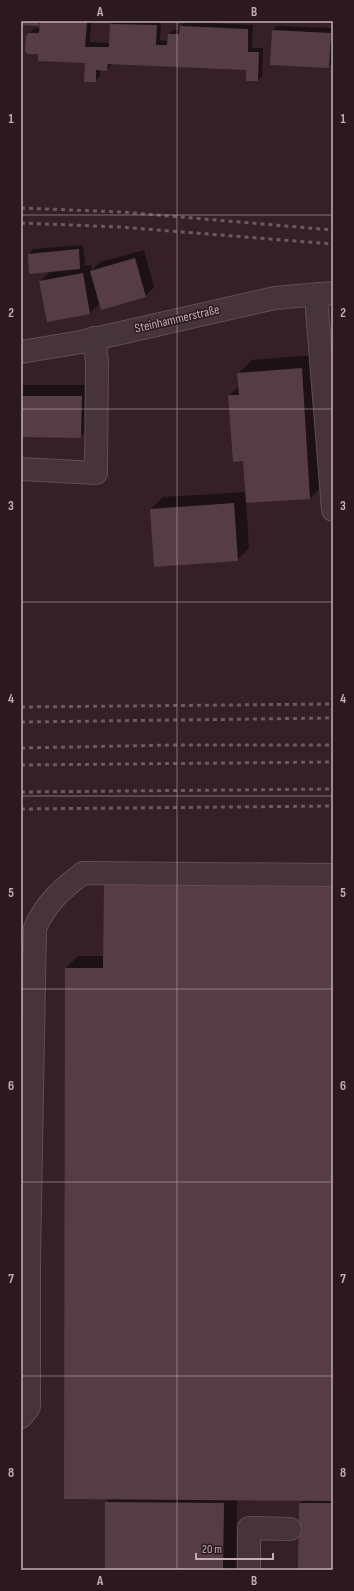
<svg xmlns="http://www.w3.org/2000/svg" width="354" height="1591" viewBox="0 0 354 1591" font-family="'Sofia Sans Condensed',sans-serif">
	<rect width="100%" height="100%" fill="#352028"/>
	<g fill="#0007">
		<path d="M21,21h70l-1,21 20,1v-19l4,-3h47l-1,19 8,1 1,-7 4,-4h7l1,-3 4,-5 68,3 -1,23h11l-1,28 -4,4 -11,-11 -135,-6 -5,7 -7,-1v7l-5,5 -9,-19 -47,-9 -12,-17 7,-8 7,1v-7l-3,3 -17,-1z"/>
		<path d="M277,26l56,2v35l-4,4 -56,-37z"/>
		<path d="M83,245l2,19 -3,2 9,-1 1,5 8,-8 44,-12 10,37 -9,9 -45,7 -10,10 -50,-32 11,-10 -21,2 -1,-19 4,-5z"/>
		<path d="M315,355l8,130 -13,13 -64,4 3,46 -12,12 -86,-51 12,-12 83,-5 -2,-32 -15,-64 11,-11 -2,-11 14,-14z"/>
		<path d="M21,385h72l-1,40 -12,12 -59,-1z"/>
		<path d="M333,873v697h-34l1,-67 3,-3 -66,-1 -1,71h-130v-67l4,-5 -44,-530 12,-12h27z"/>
	</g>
	<g fill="#563d45">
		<path d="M21,21h18v5l-18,-1z"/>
		<path d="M40,21l47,1 -2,25h24l1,-23 47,1 -1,20h11l1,-11h11l1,-8 68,3v23h11l-1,29h-12v-11l-138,-6 -1,7 -11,-1v12h-12l1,-19 -47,-2v-7h-10l-3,-3 1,-15 3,-3h10z"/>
		<path d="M272,30l59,3 -2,35 -59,-3z"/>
		<path d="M79,249l1,20 -51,5 -1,-20z"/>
		<path d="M135,258l11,39 -45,13 -11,-39z"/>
		<path d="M83,273l7,41 -43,8 -8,-41z"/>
		<path d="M302,368l8,131 -64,4 -3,-42 -10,1 -5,-67h11l-2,-22z"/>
		<path d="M21,396h61l-1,42 -60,-1z"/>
		<path d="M234,503l4,58 -84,6 -4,-58z"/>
		<path d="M104,884l229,1v616l-269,-2 1,-531h38z"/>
		<path d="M105,1502l119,1 -1,67h-118z"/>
		<path d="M299,1503h34v67h-35z"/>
	</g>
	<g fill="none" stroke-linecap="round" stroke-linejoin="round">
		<g stroke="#614e54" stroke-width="24">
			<g id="minor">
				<path d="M318,294l-1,16 16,200"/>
				<path d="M21,352l60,-10 194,-44 58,-5"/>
				<path d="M21,469l75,4 1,-111 -3,-24"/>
				<path d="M21,1417l8,-10v-147l6,-332c10,-24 28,-40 48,-55l250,2"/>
				<path d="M249,1570v-42l41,1"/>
			</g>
		</g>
		<use href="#minor" stroke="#46343a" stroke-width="22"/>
		<g stroke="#6f585f" stroke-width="3" stroke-dasharray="4 4" stroke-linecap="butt">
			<path d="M21,208l101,4 211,18"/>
			<path d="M21,223l99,4 213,17"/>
			<path d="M21,707l312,-3"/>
			<path d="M21,722l312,-4"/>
			<path d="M21,748l153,-3h159"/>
			<path d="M21,765l312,-3"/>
			<path d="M21,792l312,-3"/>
			<path d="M21,809l312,-3"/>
		</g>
	</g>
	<path fill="none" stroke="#c3aeb4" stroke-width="1" stroke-opacity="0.55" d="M177,21v1549M21,215h312M21,409h312M21,602h312M21,796h312M21,989h312M21,1182h312M21,1376h312"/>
	<g text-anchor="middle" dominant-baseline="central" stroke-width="3" stroke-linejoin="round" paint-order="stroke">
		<g font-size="13" fill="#c3aeb4" stroke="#2b191f">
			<text transform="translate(177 319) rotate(-13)">Steinhammerstraße</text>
		</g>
	</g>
	<rect width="354" height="1591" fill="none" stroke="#2b191f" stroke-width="44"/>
	<path d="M196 1553v6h77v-6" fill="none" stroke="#c3aeb4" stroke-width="2"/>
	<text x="202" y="1553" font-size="12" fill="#c3aeb4" stroke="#2b191f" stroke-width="3" paint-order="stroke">20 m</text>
	<rect x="22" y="22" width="310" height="1547" fill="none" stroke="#c3aeb4" stroke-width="1.5"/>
	<g font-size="13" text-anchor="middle" font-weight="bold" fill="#c3aeb4">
		<text x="100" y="16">A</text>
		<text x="254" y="16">B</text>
		<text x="11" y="123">1</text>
		<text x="343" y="123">1</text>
		<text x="11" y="317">2</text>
		<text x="343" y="317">2</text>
		<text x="11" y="510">3</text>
		<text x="343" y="510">3</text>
		<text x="11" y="703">4</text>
		<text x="343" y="703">4</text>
		<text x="11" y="897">5</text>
		<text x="343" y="897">5</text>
		<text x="11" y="1090">6</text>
		<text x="343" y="1090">6</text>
		<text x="11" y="1283">7</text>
		<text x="343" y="1283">7</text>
		<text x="11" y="1477">8</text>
		<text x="343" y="1477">8</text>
		<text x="100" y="1585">A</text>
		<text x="254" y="1585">B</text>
	</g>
</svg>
